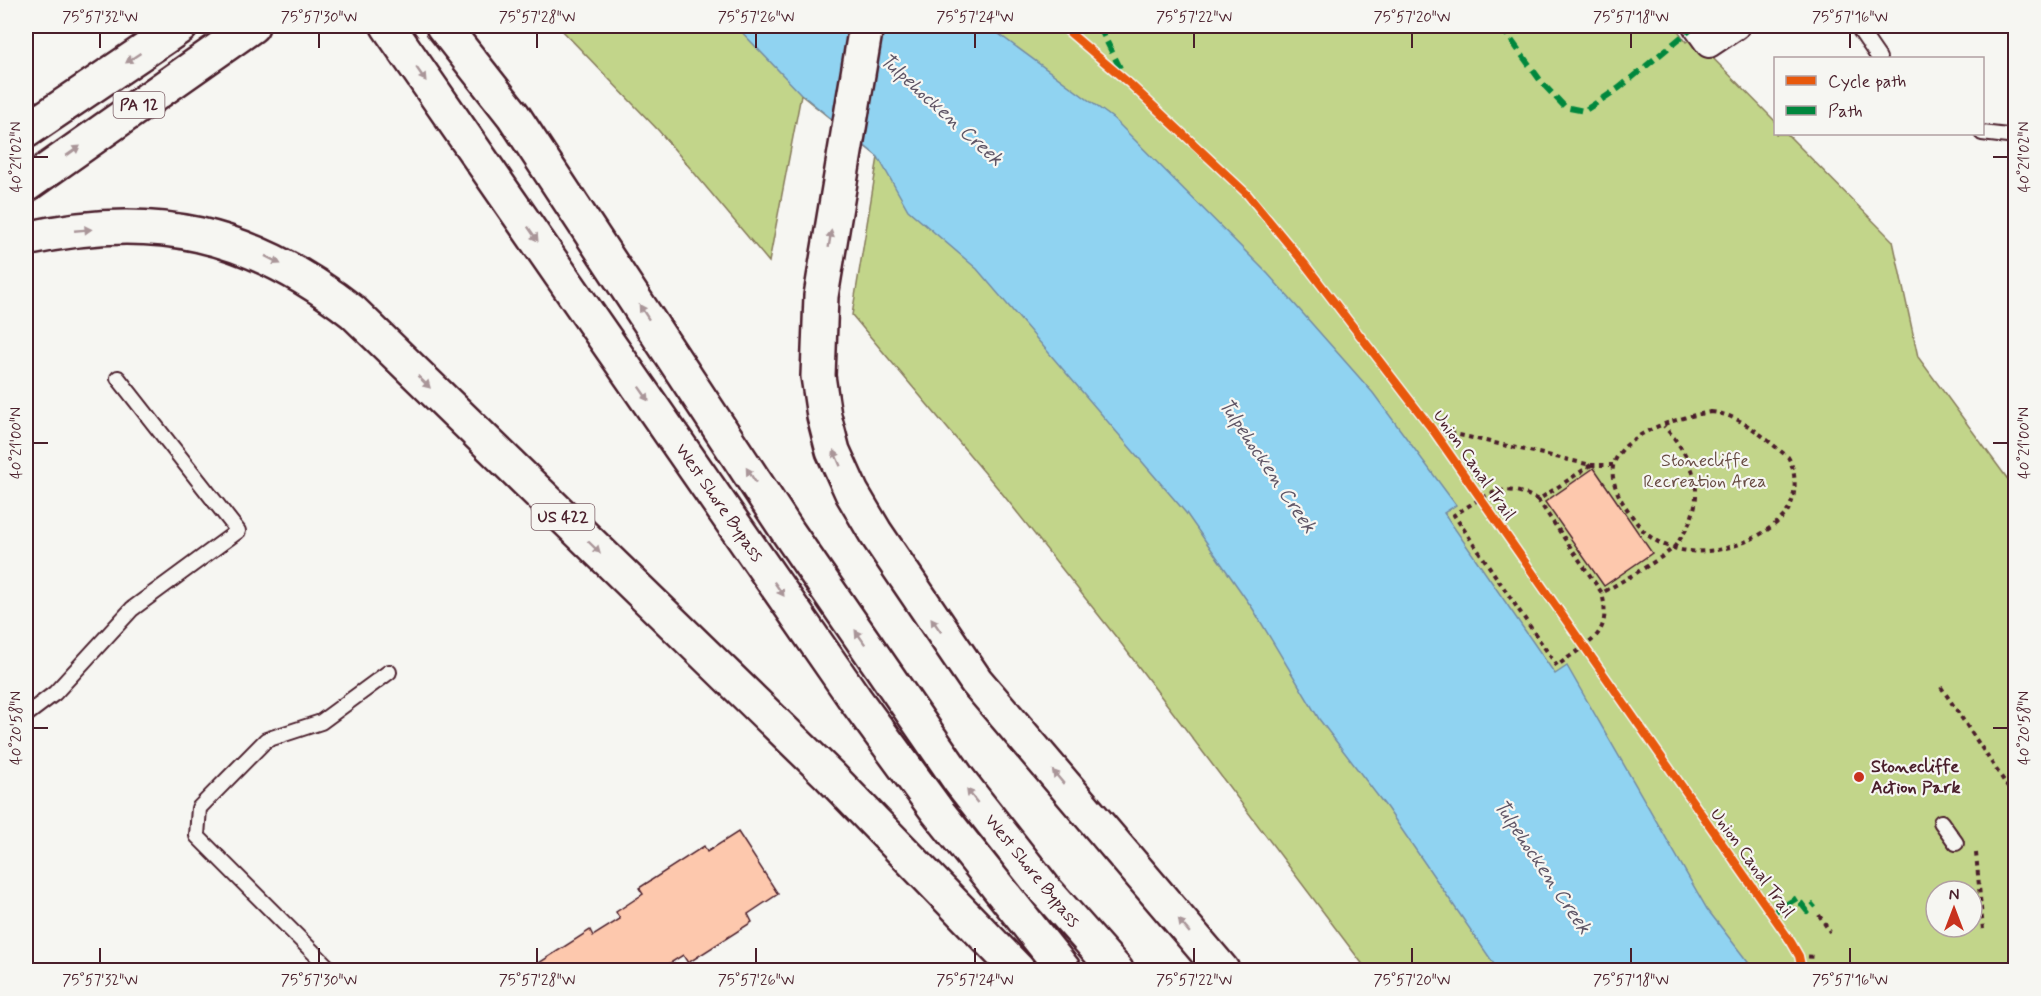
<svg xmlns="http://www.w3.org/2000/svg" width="2041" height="996" viewBox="0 0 2041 996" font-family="Mynerve,sans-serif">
	<rect width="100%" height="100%" fill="#f6f6f2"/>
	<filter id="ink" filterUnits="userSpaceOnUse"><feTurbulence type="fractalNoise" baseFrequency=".0167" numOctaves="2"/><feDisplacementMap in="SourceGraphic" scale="12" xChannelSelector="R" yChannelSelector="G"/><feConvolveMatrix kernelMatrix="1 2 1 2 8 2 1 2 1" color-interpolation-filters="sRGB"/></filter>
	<g filter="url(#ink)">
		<path fill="#c2d58a" stroke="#867a5a" stroke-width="1.5" fill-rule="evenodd" d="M558,26h1117l11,16 3,-2 15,9 71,72 1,13h11l106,107 25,116 97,132v481h-648l-247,-328 -119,-150 -149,-177 26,-158 -77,-62 -32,167 -110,-131zM1936,891h36v36h-36z"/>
		<path fill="#90d3f1" stroke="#748ba2" stroke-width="1.5" d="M736,26h252l126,93 154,155 105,119 83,112 -12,8 111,161 12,-8 140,243 47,61h-256l-111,-162 -68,-89 -66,-110 -67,-96 -209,-244 -69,-59 -30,-53 -77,-63z"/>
		<g fill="#fdc8ad" stroke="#4a1f2b" stroke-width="1.5">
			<path d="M1594,468l58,85 -48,33 -59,-84z"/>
			<path d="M738,832l40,62 -30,20 4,8 -64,41 -5,-8 -24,15h-131l62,-40 3,6 27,-17 -4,-7 27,-18 -4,-6 65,-42 3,6z"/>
		</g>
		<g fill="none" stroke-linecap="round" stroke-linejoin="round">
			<g stroke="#4a1f2b" stroke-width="18">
				<g id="lane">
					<path d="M1857,26l22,32"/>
					<path d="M1982,133l34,4"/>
					<path d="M26,715l29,-22 77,-84 106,-78 -120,-153"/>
					<path d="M1941,822l15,21"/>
					<path d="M331,970l-134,-134 2,-28 67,-68 55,-18 68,-50"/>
				</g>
			</g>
			<g stroke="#4a1f2b" stroke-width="30">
				<path id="street" d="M1696,26l13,18 27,-18"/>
			</g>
			<g stroke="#4a1f2b" stroke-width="38">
				<g id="highway">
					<path d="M388,26l467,673 83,113 126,158"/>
					<path d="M443,26l70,89 275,417 171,248 87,111 70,79"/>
					<path d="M866,26l-45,270 -3,80 6,40 9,35 19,42 23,39 101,149 246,289"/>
					<path d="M26,131l155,-105"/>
					<path d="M26,185l226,-159"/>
					<path d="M26,239c126,-29 225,-7 327,73l477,464 188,194"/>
				</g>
			</g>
			<g stroke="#4a1f2b" stroke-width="4" stroke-dasharray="4.5 4.5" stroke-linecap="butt">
				<path d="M1062,26l68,58 117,110 57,69 128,166 359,513 8,14 3,14"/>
				<path d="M1711,412c31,3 53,26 77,45 10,17 9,45 -5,60 -31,31 -92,48 -131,21 -11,-7 -19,-21 -27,-32 -7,-10 -16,-30 -11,-43 12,-32 67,-46 97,-51z"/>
				<path d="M1433,429l158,36h22"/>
				<path d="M1591,465l-53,35 64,93c15,-9 65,-37 73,-47 35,-45 23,-82 -11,-120"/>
				<path d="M1538,500c-37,-21 -52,-4 -84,15l103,151c29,-24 56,-27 45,-73"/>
				<path d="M1941,687l67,100"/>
				<path d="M1976,853l7,77"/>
				<path d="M1819,915l11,17"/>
				<path d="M1799,956l16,1"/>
			</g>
			<use href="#lane" stroke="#f6f6f2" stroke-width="14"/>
			<use href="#street" stroke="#f6f6f2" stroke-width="26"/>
			<use href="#highway" stroke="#f6f6f2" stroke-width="33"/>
			<g stroke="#00873e" stroke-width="6" stroke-dasharray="12 6" stroke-linecap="butt">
				<path d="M1099,26l21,42"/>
				<path d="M1501,26l42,58 22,23 19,4 35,-23 76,-62"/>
				<path d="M1771,914l26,-16 10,13 8,-7"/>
			</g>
			<g stroke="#f6f6f2" stroke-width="11">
				<path id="cycleway" d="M1062,26l68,58 117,110 57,69 128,166 359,513 8,14 3,14"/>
			</g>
			<use href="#cycleway" stroke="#e8590c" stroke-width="8"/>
		</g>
		<defs><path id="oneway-solid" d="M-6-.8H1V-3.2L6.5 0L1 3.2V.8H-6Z" transform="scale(1.5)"/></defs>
		<g fill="#a99598">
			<use href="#oneway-solid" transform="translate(133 58) rotate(146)"/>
			<use href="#oneway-solid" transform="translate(421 74) rotate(55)"/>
			<use href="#oneway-solid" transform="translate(73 151) rotate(-35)"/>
			<use href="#oneway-solid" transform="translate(83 230) rotate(-5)"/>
			<use href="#oneway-solid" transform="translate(533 234) rotate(55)"/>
			<use href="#oneway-solid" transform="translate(830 239) rotate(-81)"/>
			<use href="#oneway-solid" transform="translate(273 260) rotate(27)"/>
			<use href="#oneway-solid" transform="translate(644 312) rotate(-123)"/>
			<use href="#oneway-solid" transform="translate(424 382) rotate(44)"/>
			<use href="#oneway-solid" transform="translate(644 394) rotate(55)"/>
			<use href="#oneway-solid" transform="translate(837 458) rotate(-113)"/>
			<use href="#oneway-solid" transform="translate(751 475) rotate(-123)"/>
			<use href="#oneway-solid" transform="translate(594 547) rotate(44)"/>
			<use href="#oneway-solid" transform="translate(779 589) rotate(55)"/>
			<use href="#oneway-solid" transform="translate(936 625) rotate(-125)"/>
			<use href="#oneway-solid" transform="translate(860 637) rotate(-125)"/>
			<use href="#oneway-solid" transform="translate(1058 777) rotate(-130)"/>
			<use href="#oneway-solid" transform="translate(972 796) rotate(-128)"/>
			<use href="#oneway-solid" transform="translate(1184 926) rotate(-130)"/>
		</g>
	</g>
	<path fill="none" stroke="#4a1f2b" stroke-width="2" d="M100,33v15M319,33v15M537,33v15M756,33v15M975,33v15M1194,33v15M1412,33v15M1631,33v15M1850,33v15M33,157h15M1993,157h15M33,443h15M1993,443h15M33,728h15M1993,728h15M100,948v15M319,948v15M537,948v15M756,948v15M975,948v15M1194,948v15M1412,948v15M1631,948v15M1850,948v15"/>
	<circle fill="#c8321e" stroke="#f6f6f2" stroke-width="2" cx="1859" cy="777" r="6"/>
	<g text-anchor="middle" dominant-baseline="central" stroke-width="4.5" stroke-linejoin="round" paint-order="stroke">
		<g fill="#f6f6f2" stroke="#7e6067" stroke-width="1.5">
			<rect x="113.5" y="92" width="51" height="26" rx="4.5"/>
			<rect x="531.5" y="504" width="63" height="26" rx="4.5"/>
		</g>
		<g font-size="16" font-weight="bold" fill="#4a1f2b">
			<text x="139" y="105">PA 12</text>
			<text x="563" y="517">US 422</text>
		</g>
		<g font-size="18" fill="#684c43" stroke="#f6f6f2">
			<text x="1705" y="461">Stonecliffe<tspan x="1705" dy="21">Recreation Area</tspan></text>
		</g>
		<g font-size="18" fill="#4a1f2b" stroke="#f6f6f2">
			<text transform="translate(1474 465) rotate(55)">Union Canal Trail</text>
			<text transform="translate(719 503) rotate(55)">West Shore Bypass</text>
			<text transform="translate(1752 863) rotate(54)">Union Canal Trail</text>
			<text transform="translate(1032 871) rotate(51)">West Shore Bypass</text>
		</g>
		<g font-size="18" font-weight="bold" fill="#4a1f2b" stroke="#f6f6f2" text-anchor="start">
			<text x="1871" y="767">Stonecliffe<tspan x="1871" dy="21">Action Park</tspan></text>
		</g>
		<g font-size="20" font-style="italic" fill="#5f5566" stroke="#f6f6f2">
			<text transform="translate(941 110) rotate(42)">Tulpehocken Creek</text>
			<text transform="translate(1267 466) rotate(56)">Tulpehocken Creek</text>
			<text transform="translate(1542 867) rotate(56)">Tulpehocken Creek</text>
		</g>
	</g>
	<rect width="2041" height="996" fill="none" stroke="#f6f6f2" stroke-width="66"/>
	<rect x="1774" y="57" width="210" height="78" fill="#f6f6f2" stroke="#b1a0a2" stroke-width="1.5"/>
	<rect x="1786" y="76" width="30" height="9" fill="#e8590c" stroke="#b1a0a2" stroke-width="1.5"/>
	<text x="1828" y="87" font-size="18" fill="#4a1f2b">Cycle path</text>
	<rect x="1786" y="106" width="30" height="9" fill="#00873e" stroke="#b1a0a2" stroke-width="1.5"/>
	<text x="1828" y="117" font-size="18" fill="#4a1f2b">Path</text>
	<g transform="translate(1954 909)"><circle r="28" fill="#f6f6f2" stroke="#b1a0a2" stroke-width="1.5"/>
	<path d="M0-4.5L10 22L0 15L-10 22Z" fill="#c8321e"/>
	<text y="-9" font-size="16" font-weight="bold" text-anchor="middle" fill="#4a1f2b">N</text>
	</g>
	<rect x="33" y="33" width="1975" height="930" fill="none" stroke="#4a1f2b" stroke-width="2"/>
	<g font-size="15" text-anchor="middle" fill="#4a1f2b">
		<text x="100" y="22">75°57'32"W</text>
		<text x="319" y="22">75°57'30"W</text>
		<text x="537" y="22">75°57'28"W</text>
		<text x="756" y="22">75°57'26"W</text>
		<text x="975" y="22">75°57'24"W</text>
		<text x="1194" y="22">75°57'22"W</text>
		<text x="1412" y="22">75°57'20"W</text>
		<text x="1631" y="22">75°57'18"W</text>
		<text x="1850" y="22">75°57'16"W</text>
		<text transform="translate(16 157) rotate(-90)" y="5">40°21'02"N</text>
		<text transform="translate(2024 157) rotate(-90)" y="5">40°21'02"N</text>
		<text transform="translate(16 443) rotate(-90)" y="5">40°21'00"N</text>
		<text transform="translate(2024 443) rotate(-90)" y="5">40°21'00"N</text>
		<text transform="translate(16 728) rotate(-90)" y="5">40°20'58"N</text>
		<text transform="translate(2024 728) rotate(-90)" y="5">40°20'58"N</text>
		<text x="100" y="985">75°57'32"W</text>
		<text x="319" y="985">75°57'30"W</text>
		<text x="537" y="985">75°57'28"W</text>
		<text x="756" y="985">75°57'26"W</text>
		<text x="975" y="985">75°57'24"W</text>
		<text x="1194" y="985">75°57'22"W</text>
		<text x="1412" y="985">75°57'20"W</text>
		<text x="1631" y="985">75°57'18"W</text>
		<text x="1850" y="985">75°57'16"W</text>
	</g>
</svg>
